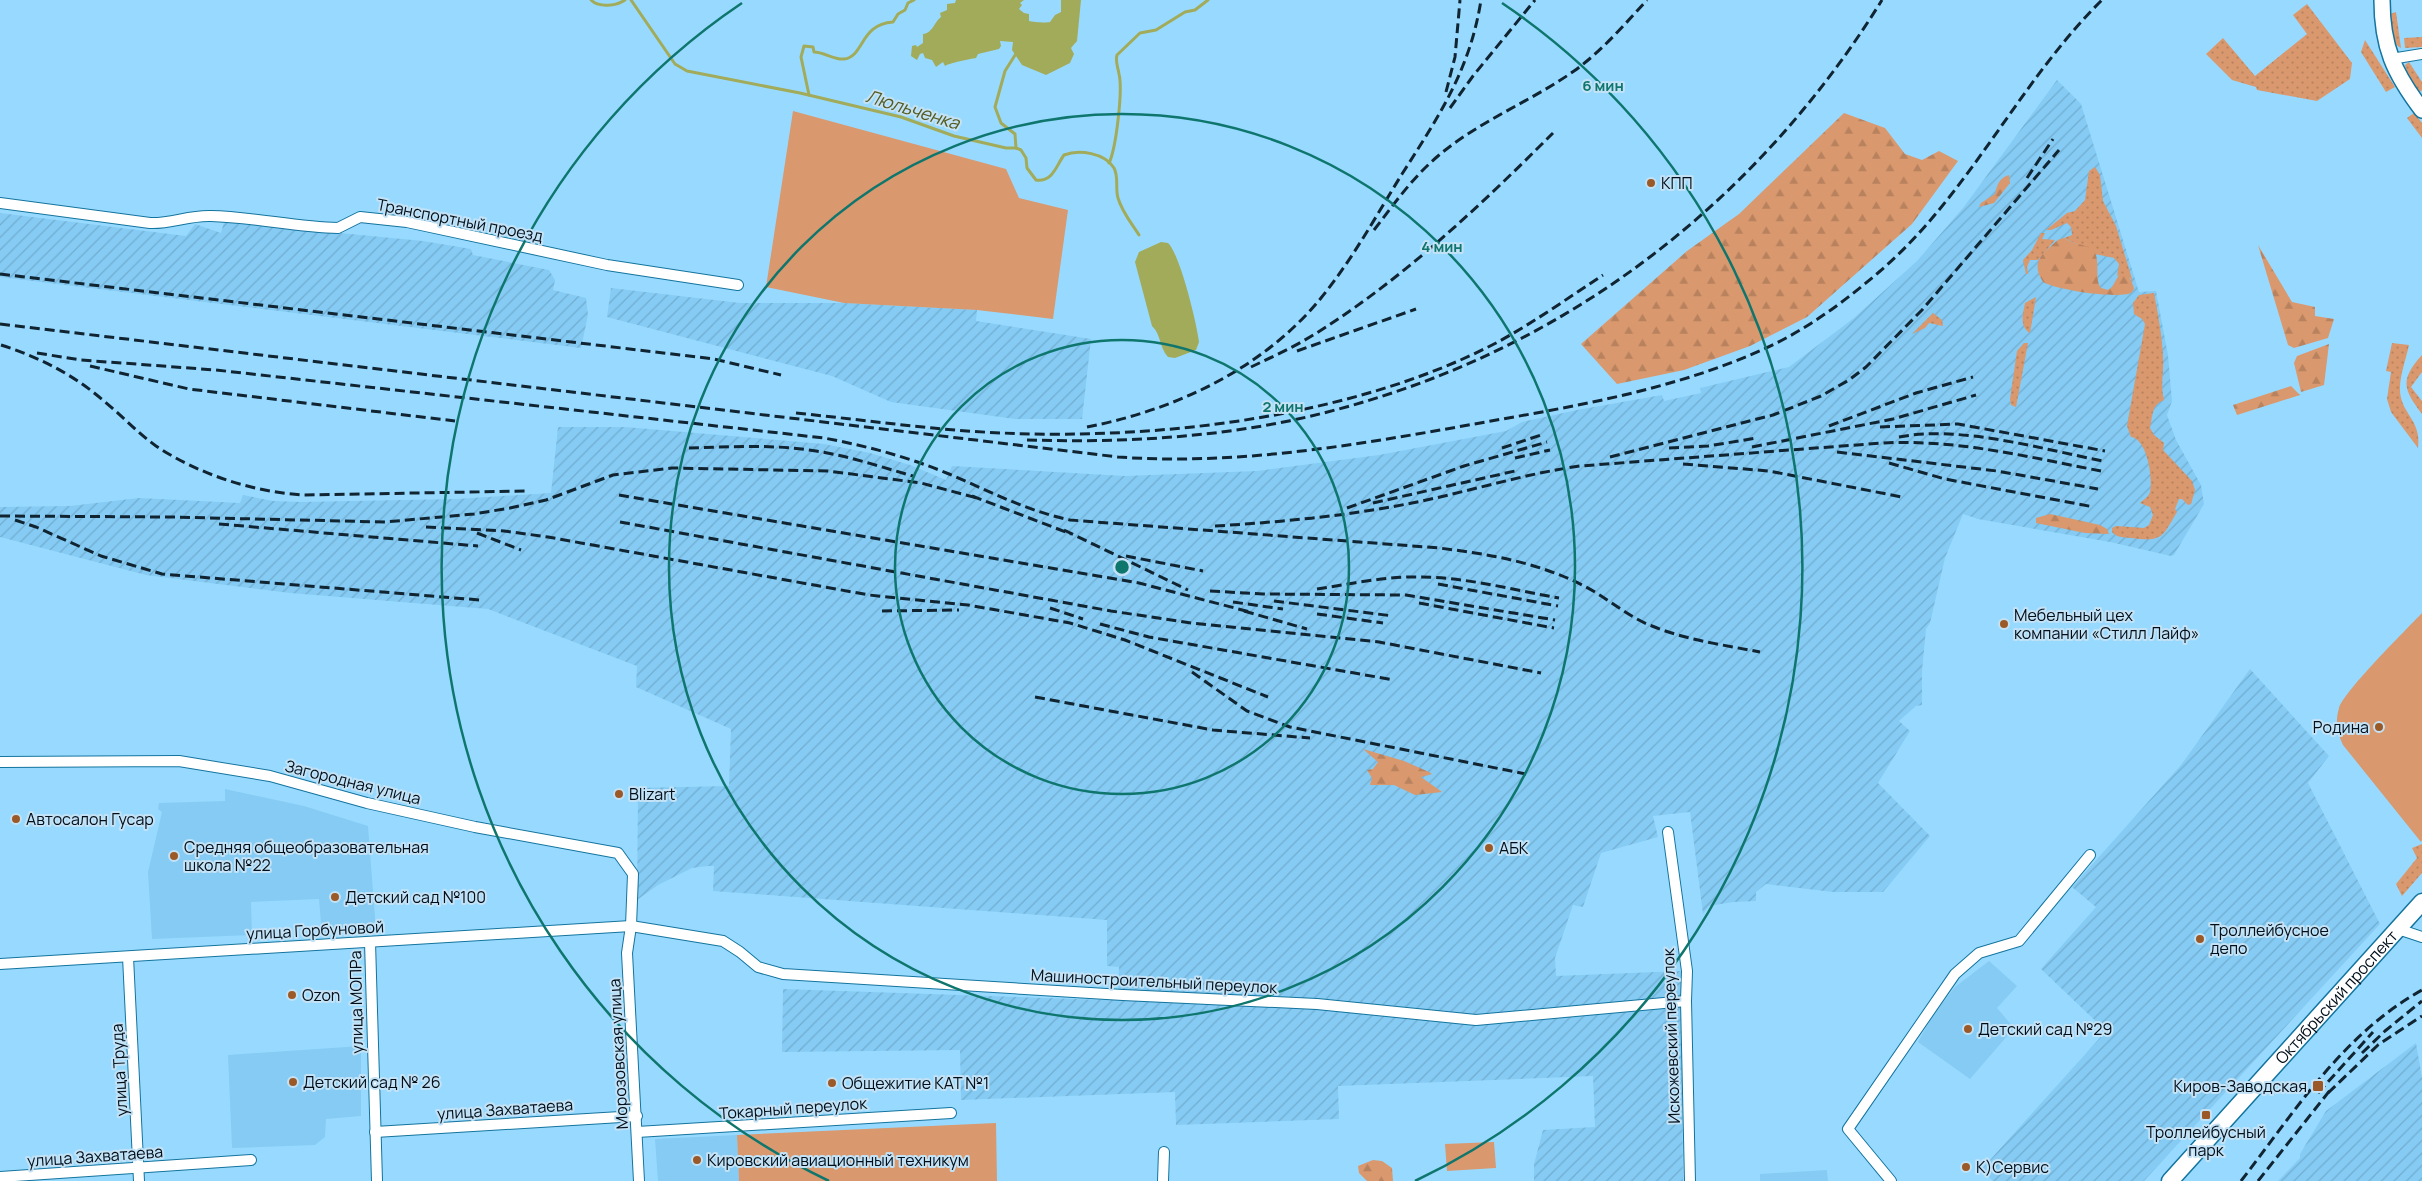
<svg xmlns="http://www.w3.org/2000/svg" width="2422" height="1181" viewBox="0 0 2422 1181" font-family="Manrope,sans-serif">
	<defs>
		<pattern id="industrial-furrows" width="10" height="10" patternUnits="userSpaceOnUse" patternTransform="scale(1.25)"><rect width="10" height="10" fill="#85cbf3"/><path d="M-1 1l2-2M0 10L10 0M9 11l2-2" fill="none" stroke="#71add0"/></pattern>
		<pattern id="grass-dots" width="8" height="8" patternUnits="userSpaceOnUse" patternTransform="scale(1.25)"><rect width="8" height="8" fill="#d9986d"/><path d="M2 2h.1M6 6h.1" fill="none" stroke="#b8825e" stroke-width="1.8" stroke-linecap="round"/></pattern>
		<pattern id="forest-firs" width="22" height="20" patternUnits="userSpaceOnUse" patternTransform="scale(1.25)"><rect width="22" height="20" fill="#d9986d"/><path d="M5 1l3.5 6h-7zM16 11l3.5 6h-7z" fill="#b8825e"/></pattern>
	</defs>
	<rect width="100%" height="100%" fill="#98daff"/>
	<g fill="#85cbf3">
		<path d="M225,789l79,17 64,20 8,104 -54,5 -3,-36 -68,3 1,33 -100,4 -4,-67 14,-60 -4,-3 1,-6 66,-2z"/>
		<path d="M1989,961l28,25 -20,22 17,20 -44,51 -52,-37 15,-27 22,-28z"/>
		<path d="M361,1046v70l-35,3 -1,18 -10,8 -83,3 -4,-93z"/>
		<path d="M737,1135l2,46h-81l-3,-42z"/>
		<path d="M1827,1170l1,11h-68v-7z"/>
	</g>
	<g fill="url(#industrial-furrows)">
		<path d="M2057,80l24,24 58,188 17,-1 12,64 4,46 -5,14 9,25 25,45 3,19 -30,51 -3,1 -61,-14 -132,-23 -15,-5 -18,44 -15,65 -4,6 -4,42v34l-6,1 -17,15 11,10 -32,52 52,53 -47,56h-50l-67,-8 -10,8v9l-23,1 -24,4 -6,8 -13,-102 -37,4 5,21 -57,16 -18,54 -10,-2 -18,53 1,18 125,-5 2,210h-149v-17l9,-34 52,-3 -2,-51 -255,10 1,33 -163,6 -1,-33 -214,8 -1,-50 -178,2 1,-63 322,11 13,-9 1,-24 -12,-1v-46l-394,-29 1,-25h-6l-16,2 -34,17 -21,15 1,-112 91,-2 2,-57 -95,-42 1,-21 -149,-57 -198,-16 -144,-18 -146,-38v-30l70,-1 69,-8 101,5 3,-8 30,6 28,1 155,-3 95,-6 7,-66h67l199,17 46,9 40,12 36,15 6,-14 173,10 132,-5 122,-16 127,-24 16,-9 55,-12 85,-15 2,6 37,-8 -1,-5 89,-21 65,-49 63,-57 46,-53z"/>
		<path d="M0,213l186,23 9,-12 26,9 3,-11 199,19 48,8 2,6 76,15 6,10 -2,10 33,8 2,17 -7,33 -581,-71z"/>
		<path d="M611,288l129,15h104l133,7 -1,11 115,18 -9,80h-67l-124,-17 -59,-26 -225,-59z"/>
		<path d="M2250,669l79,87 -21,27 72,141 -236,257h-151l-12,-11 125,-139 -65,-62 55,-62 -24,-20 109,-122z"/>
		<path d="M2416,1043l6,35v103h-144l22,-23v-4l26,-43z"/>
	</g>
	<g fill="url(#grass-dots)">
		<path d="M2307,4l45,59 -2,16 -33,22 -60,-11 -1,-3 -24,-7 -26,-26 17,-16 32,38 52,-42 -14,-19z"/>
		<path d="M2396,12l5,36c-10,-4 -12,-24 -11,-34z"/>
		<path d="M2422,37v10l-17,1 -1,-10z"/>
		<path d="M2365,40l30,47 -9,5 -25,-40z"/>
		<path d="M2409,62l13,20v8l-3,3 -10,-13 -4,-15z"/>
		<path d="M2414,113l8,10v15l-15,-20z"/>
		<path d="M2095,167l5,8 3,26 13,25 17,56 -3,-4 -10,-4 -3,2 2,-12 -5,-6 -19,-4c-7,-10 -21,-9 -31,-16l8,-3 -1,-8 -4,-4 -16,7h-5l21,-17 8,-2 10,-11 4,-29z"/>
		<path d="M2041,233h4l-3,6 13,1 -17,20h-8l-3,7 1,7h-2l-3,-14 9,-10z"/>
		<path d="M2154,293c4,21 8,42 9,64 1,15 -3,28 1,43 -13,5 -11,16 -14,28l4,7 10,8 -1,7 29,31 3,9 -4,14 -3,1 -6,-6h-3l-4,10 2,3c-15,25 -14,30 -46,26 -7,-1 -14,0 -19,-6v-4l4,-2 28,2 5,-3 4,-10 -3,-8 -10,-4c4,-4 8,-5 10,-11 3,-15 -3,-53 -19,-55l-4,-11 18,-102 -3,-5 -8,-5 -1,-11 6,-8z"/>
		<path d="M2036,297l-6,36c-11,-7 -7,-19 -5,-30z"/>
		<path d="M1933,313l9,7 1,6 -14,-3 -4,5 -13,6z"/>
		<path d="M2024,343h4l-12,64 -5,-2 -1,-6 7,-48z"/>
		<path d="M2392,343l17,2c-3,14 -9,30 -9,43 -1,25 22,31 18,60l-27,-36 -4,-13 4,-27 -5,-1z"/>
		<path d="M2422,355v17l-11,15 11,14v13c-18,-24 -23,-34 0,-59z"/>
		<path d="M2422,844v29l-20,23 -6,-12 21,-26 -5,-10z"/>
	</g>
	<g fill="url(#forest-firs)">
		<path d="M1844,113l41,15 20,26 17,6 17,-9 19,10 -46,63 -105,93 -57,29 -66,24 -67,14 -36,-40 106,-93 52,-37z"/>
		<path d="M2009,175l1,8 -16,20 -15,4 2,-4 14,-9c2,-9 4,-16 14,-19z"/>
		<path d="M2064,238c8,6 17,5 26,10 13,7 3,29 11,40l7,2 4,-3 8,-14c9,2 12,7 14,16l-3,4c-15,6 -74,-3 -88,-11 -9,-14 -7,-23 6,-34 6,-5 6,-8 15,-10z"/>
		<path d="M2258,245l34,57 23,5v9l19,3 -6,19 -34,10 -6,-3z"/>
		<path d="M2329,344l-5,41 -23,7 -7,-29 3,-7z"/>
		<path d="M2291,386l9,9 -63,20 -4,-10z"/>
		<path d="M2050,514l50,11 7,4 2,5 -24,-1 -49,-10v-5z"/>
		<path d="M1363,749l41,12 25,11 3,2 -11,3 21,15 -27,3 -21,-10h-24l2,-7 -5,-8 6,-1 5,-7z"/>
		<path d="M1373,1160l9,1 10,7 1,13h-26l-8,-8 -1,-7z"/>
	</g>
	<g fill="#d9986d">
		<path d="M793,111l213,58 13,29 49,12 -15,109 -76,-9 -133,-7 -78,-16z"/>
		<path d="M2422,613v227l-1,2 -78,-97c-6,-13 -8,-23 -4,-37 5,-17 67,-78 83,-95z"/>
		<path d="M996,1123l1,58h-258l-2,-46z"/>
		<path d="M1494,1142l2,26 -49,3 -2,-27z"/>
	</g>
	<g fill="#a2ab59">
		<path d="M956,0h68l-4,3 2,2 -3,4 5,4 5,1v7c4,1 17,2 21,1l5,-7 6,-3v-12h20l-4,41 -6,7 3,6 -4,9 -24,12 -24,-10 -10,-15 1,-8 -13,-1 1,5 -2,3 -21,5 -2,4c-6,1 -27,5 -31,8l-2,-4 -7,5 -4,-7 -7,-2 -2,-5 -3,1 -3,6 -6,-4 1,-10 4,-1 1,2 6,-4v-9c10,-1 11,-12 18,-17l-1,-4 7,-3v-6l8,-1z"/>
		<path d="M1161,242l7,1c12,11 29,81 31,99l-3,8 -21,8 -7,-1c-9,-10 -7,-23 -16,-31l-17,-64 4,-10z"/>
	</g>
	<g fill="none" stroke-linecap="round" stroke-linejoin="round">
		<g stroke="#a2ab59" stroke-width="3">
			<path d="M591,0c8,8 25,6 34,0"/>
			<path d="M631,0l44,64 12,7 113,22 101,24 53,19 52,12h10l5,2 5,8 1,10 9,12c17,2 20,-14 28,-25 15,-6 41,-2 50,13 5,9 1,20 4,30 4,14 14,26 21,37"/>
			<path d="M809,95l-8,-38 3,-11 9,1 1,5c10,0 20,8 30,7 20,-2 16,-35 49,-37l5,-8 7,-4 3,-7 6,-3"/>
			<path d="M1016,148l-1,-14 -14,-11 -6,-16 10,-36 12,-19"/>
			<path d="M1109,163c7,-14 14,-73 10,-89 -1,-7 -4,-12 -2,-19l23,-22 16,-3 29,-18 10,-2 13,-10"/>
		</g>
		<g stroke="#13749e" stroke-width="12">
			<g id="minor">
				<path d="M2391,59l31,-5"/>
				<path d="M0,203l150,20c21,1 39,-8 61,-7 42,1 85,11 127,12l22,-11 47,5 200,43 131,20"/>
				<path d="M0,762l179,-1 91,15 97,27 108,24 143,26 15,21 -2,52 -4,27 12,228"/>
				<path d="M1668,832l19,139 -1,30 4,180"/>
				<path d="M2398,929l24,8"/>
				<path d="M370,942l7,239"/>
				<path d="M128,957l11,224"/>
				<path d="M0,964l631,-38 92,15 17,11 18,15 25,7 340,21 194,9 159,16 210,-19"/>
				<path d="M375,1132l262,-16"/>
				<path d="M637,1132l314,-19"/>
				<path d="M0,1177l251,-17"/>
				<path d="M1163,1181l1,-29"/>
				<path d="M1891,1181l-43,-52 107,-155 24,-21 40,-12 71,-86"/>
			</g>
		</g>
		<g stroke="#13749e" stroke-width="18">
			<path id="secondary" d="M2382,0c0,47 12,73 40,110"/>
		</g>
		<g stroke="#13749e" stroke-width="19">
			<g id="primary">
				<path id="s1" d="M2170,1181l252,-279"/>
			</g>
		</g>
		<use href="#minor" stroke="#fff" stroke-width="10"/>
		<use href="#secondary" stroke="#fff" stroke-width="15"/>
		<use href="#primary" stroke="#fff" stroke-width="16"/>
		<g stroke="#102432" stroke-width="3" stroke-dasharray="10 5" stroke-linecap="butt">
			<path d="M1446,92l9,-35 5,-57"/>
			<path d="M1450,108l23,-32 62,-76"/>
			<path d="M2027,178l26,-39"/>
			<path d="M1374,230c20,-26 39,-53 64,-74 41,-35 92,-54 136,-85 28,-20 50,-46 73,-71"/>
			<path d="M0,274l714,85 67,16"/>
			<path d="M0,324l1118,133c125,9 250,-14 373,-36 92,-16 187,-33 273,-72 42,-19 80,-47 115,-77 90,-77 139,-189 223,-272"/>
			<path d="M1,345c38,12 73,30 103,56 18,15 34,32 52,45 42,28 97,46 147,49l226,-4"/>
			<path d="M1297,351l119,-42"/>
			<path d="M37,353l44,7 135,10 608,68c43,8 84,19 125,36 40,17 78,37 121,46l369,28c50,6 102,15 147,39 23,12 42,30 66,39 34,14 72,19 108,26"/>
			<path d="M90,366l99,23 266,32"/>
			<path d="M1251,367c21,-10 43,-20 64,-33 88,-55 165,-128 238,-201"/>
			<path d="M796,413c69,7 137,17 206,20 159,7 352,-16 494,-90 37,-20 72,-45 107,-68"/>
			<path d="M1829,426l87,-33 57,-16"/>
			<path d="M1087,427c88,-17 176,-58 234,-129 31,-38 55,-82 81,-124 37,-58 68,-104 79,-174"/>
			<path d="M1880,427l78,-3 147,27"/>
			<path d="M1899,437c62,-12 142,12 204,24"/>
			<path d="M1027,440c103,3 208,-3 308,-30 232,-61 421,-207 547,-410"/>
			<path d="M1752,447l141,-28 83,-24"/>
			<path d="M689,448c42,-1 85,-4 127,3 33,5 65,16 97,25"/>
			<path d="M1502,448l42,-14"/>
			<path d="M1669,448l39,-2 49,-8"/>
			<path d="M1837,452l160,19 101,18"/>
			<path d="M1610,457l163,-42 48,-19 28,-16 17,-13 56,-57 137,-160"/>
			<path d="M1515,458l35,-8"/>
			<path d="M1889,463l56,16 149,28"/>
			<path d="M1683,464l86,7 133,26"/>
			<path d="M619,495l520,88 111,29"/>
			<path d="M972,496l99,38"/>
			<path d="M1373,503l142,-32"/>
			<path d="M1347,508l117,-42 83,-24"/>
			<path d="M0,516l170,1 215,5 89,-8 36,-6 36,-8 67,-25 59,-7 156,3 93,12 56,15"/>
			<path d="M15,520l21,7 65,29 61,18 318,26"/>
			<path d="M620,522l491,89 80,12 188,19 162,31"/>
			<path d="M219,524l259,22"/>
			<path d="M1215,526c66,-4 132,-10 197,-23 56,-11 111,-29 168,-37l302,-23c75,-4 146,14 219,28"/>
			<path d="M426,527l78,4 44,6 321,58 99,10 102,18 55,17 143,57"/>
			<path d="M1064,530l124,60"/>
			<path d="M477,533l44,17"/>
			<path d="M1126,556l77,15"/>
			<path d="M1438,584l120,22"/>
			<path d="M1317,589c34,-5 69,-13 103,-12 46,0 93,13 139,21"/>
			<path d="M1210,591l53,3 143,1 149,25"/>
			<path d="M1274,601l119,15"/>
			<path d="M1233,602l50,7"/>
			<path d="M1419,603l135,25"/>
			<path d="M1050,608l33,11"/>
			<path d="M882,611l77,-1"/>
			<path d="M1244,611l63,18"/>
			<path d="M1317,614l66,9"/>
			<path d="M1100,624l49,13 245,43"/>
			<path d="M1192,672l55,39 43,16 236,47"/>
			<path d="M1035,697l178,33 97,8"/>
			<path d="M2362,1053l23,-22 37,-30"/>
			<path d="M2318,1093l55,-61"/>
			<path d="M2328,1093l50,-48 44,-29"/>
			<path d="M2241,1181c54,-70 102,-147 181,-191"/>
			<path d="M2258,1181l73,-92"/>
		</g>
	</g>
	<g fill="none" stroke="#0f766e" stroke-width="2.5">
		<circle cx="1122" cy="567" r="227"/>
		<circle cx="1122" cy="567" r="453"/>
		<path d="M829 1181A680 680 0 0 1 742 3M1502 3A680 680 0 0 1 1415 1181"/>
	</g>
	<g fill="#9c5928" stroke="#c3e2f5" stroke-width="2">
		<circle cx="1651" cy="183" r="5"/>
		<circle cx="2004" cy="624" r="5"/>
		<circle cx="2379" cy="727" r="5"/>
		<circle cx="619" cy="794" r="5"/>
		<circle cx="16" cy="819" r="5"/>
		<circle cx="1489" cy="848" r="5"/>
		<circle cx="174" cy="856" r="5"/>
		<circle cx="335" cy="897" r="5"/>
		<circle cx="2200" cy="939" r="5"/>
		<circle cx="292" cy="995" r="5"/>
		<circle cx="1968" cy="1029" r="5"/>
		<circle cx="293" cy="1082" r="5"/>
		<circle cx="832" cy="1083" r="5"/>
		<rect x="2312" y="1080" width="12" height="12" rx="2.5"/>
		<rect x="2201" y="1110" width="10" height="10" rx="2.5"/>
		<circle cx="697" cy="1160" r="5"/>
		<circle cx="1966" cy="1167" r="5"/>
	</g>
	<g text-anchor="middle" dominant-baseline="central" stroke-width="4" stroke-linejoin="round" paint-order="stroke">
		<g font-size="16" fill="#000e1a" stroke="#c3e2f5" text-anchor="start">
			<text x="1661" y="183">КПП</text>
			<text x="2014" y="615">Мебельный цех<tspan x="2014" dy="18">компании «Стилл Лайф»</tspan></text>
			<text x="2369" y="727" text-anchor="end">Родина</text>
			<text x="629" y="794">Blizart</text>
			<text x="26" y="819">Автосалон Гусар</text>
			<text x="184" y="847">Средняя общеобразовательная<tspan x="184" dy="18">школа №22</tspan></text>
			<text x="1499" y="848">АБК</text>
			<text x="345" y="897">Детский сад №100</text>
			<text x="2210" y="930">Троллейбусное<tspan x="2210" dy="18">депо</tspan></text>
			<text x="302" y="995">Ozon</text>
			<text x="1978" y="1029">Детский сад №29</text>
			<text x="303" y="1082">Детский сад № 26</text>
			<text x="842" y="1083">Общежитие КАТ №1</text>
			<text x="2307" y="1086" text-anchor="end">Киров-Заводская</text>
			<text x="2206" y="1132" text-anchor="middle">Троллейбусный<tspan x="2206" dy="18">парк</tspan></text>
			<text x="707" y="1160">Кировский авиационный техникум</text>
			<text x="1976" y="1167">К)Сервис</text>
		</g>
		<g font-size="16" fill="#000e1a" stroke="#c3e2f5">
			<text transform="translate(460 220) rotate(11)">Транспортный проезд</text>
			<text transform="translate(353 782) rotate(14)">Загородная улица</text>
			<text transform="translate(315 930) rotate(-3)">улица Горбуновой</text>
			<text transform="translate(1154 981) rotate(3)">Машиностроительный переулок</text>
			<text stroke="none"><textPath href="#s1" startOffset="248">Октябрьский проспект</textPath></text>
			<text transform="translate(356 1002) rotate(-91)">улица МОПРа</text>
			<text transform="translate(1671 1036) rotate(-92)">Искожевский переулок</text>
			<text transform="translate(618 1054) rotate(-93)">Морозовская улица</text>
			<text transform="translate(119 1070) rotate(-93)">улица Труда</text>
			<text transform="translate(793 1108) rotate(-4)">Токарный переулок</text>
			<text transform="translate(505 1109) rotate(-4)">улица Захватаева</text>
			<text transform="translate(95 1156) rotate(-4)">улица Захватаева</text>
		</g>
		<g font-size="18" font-style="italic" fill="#555b1f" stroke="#c3e2f5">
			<text transform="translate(913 109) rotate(17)">Люльченка</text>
		</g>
	</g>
	<circle cx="1122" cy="567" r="8" fill="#0f766e" stroke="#c3e2f5" stroke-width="2.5"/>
	<g font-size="15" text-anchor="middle" font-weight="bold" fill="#0f766e" stroke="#c3e2f5" stroke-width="4" stroke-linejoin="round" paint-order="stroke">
		<text x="1603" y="91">6 мин</text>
		<text x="1442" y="252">4 мин</text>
		<text x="1283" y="412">2 мин</text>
	</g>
</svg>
